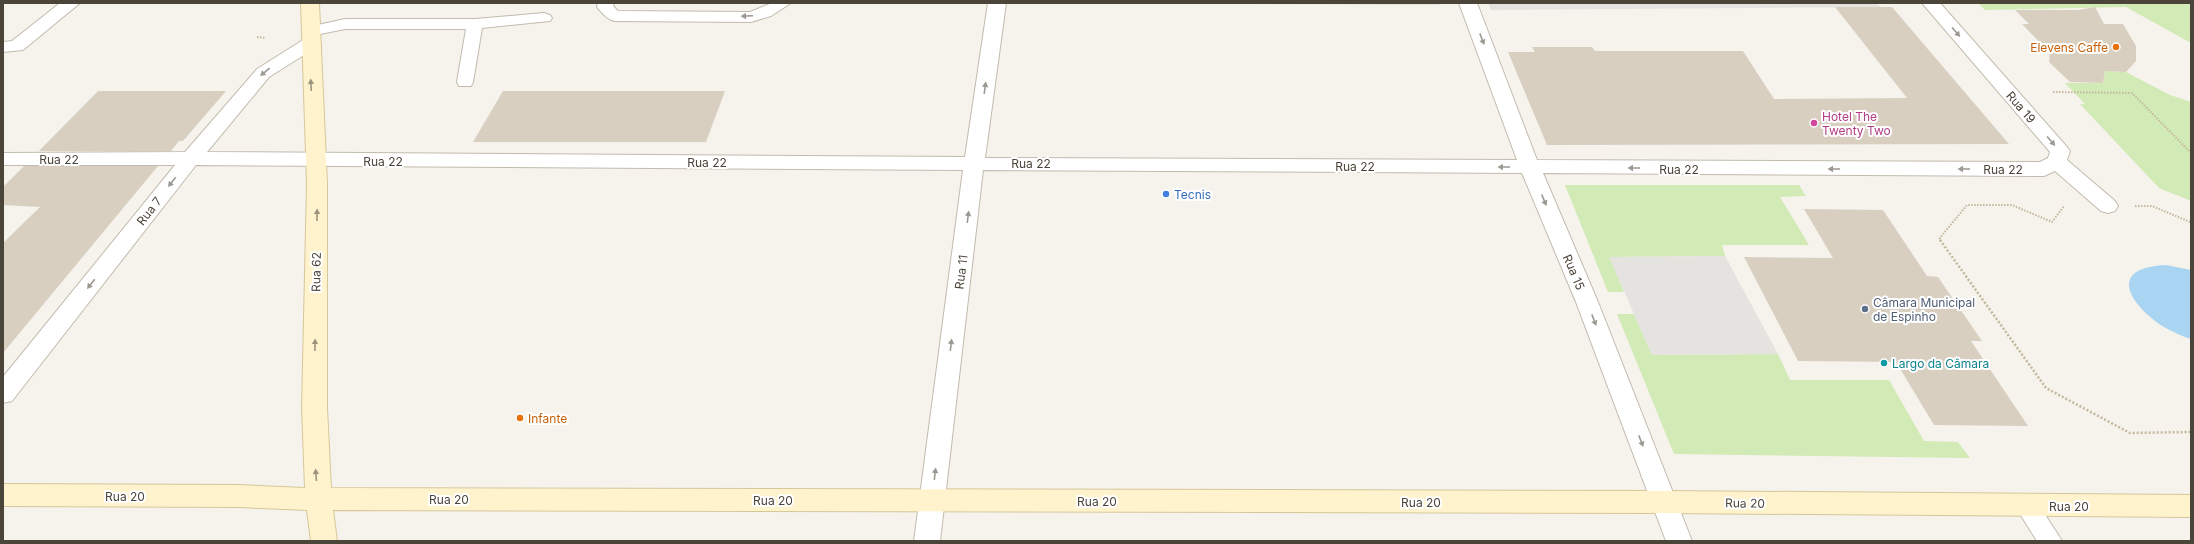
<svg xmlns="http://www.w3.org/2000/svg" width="2194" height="544" viewBox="0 0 2194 544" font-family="Inter,sans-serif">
	<rect width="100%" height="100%" fill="#f6f3ec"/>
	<g fill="#d2eab5">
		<path d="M1978,3h213v40l-65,-36 -141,3z"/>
		<path d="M2105,71l21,1 44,23 21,7v99l-32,-13 -79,-84h5l-20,-21h38z"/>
		<path d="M1565,185h234l7,11 -26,1 29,48h-87l3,11 -115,1 14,35h-16z"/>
		<path d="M1617,314h17l18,41 126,-1 12,26h99l35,61 34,1 12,16 -296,-4z"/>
	</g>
	<g fill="#e5e3e0">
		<path d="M1025,3h415l1,2z"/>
		<path d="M1488,3h388l5,4 -390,3z"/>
		<path d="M1725,256l53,98 -126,1 -43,-98z"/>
	</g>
	<path fill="#a9d4f2" d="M2166,265l25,5v69c-12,-4 -25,-10 -36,-18 -33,-26 -40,-54 11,-56z"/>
	<g fill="#d8cfc1">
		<path d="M1835,7h57l117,137 -462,1 -39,-93h27l-3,-5h60l3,4h148l31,48 133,-1z"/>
		<path d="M2095,7l9,17h19l13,22v15l-10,11 -21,-1 -2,12 -33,-1 -21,-20 1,-9 -28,-29h7l-14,-14h63z"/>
		<path d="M98,91h128l-43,50h-4l-8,10h-132z"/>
		<path d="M503,91h222l-19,51h-233z"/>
		<path d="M24,166h134l-155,187v-110l37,-36 -37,-2v-18z"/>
		<path d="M1804,209l79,1 44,66 11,1 44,64h-11l57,85 -94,-1 -38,-63 -98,-1 -54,-104 89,1z"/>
	</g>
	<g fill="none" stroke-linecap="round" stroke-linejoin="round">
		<g stroke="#c2bbae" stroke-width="2">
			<g id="lane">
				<path d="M598,3h16l-1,3 5,5 132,1 22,-9h19l-20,13 -20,6 -137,-1c-7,-2 -12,-8 -17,-14z"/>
				<path d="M544,13l6,2 2,3 -2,3 -68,7 -9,54 -2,4h-12l-2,-4 9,-53h-121l-35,7 -6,-2 -2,-3 2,-3 41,-9h130z"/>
				<path d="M2027,496l8,3 27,42h-25l-22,-35 4,-7z"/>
			</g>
		</g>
		<g stroke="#c2bbae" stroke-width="2">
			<g id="street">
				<path d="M60,3h20l-57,47 -20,2v-10l9,-1z"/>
				<path d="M988,3h18l-21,155 532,2 -58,-157h18l60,157 503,2 8,-4 2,-6 -128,-149h18l127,144 3,4 -3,9 48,41 3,5 -3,5 -7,2 -7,-2 -46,-40 -11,5 -501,-3 55,129 94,239h-26l-90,-239 -54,-129 -539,-3 -43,371h-26l49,-371 -767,-5 -184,236 -9,2v-26l172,-212h-172v-12l182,-1 72,-83 46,-29 6,-1 6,1 3,4 -3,4 -46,29 -62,75 758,5z"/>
			</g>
		</g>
		<g stroke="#d6c79b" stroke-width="2">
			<path id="secondary" d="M301,3h18l8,181v224l4,80 1333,3 527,4v22l-527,-4 -1331,-3 4,31h-26l-4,-31 -68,-3 -236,-1v-22l236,1 66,3 -3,-80 5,-224z"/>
		</g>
		<g stroke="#c4b79f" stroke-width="2" stroke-dasharray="1.5 1.5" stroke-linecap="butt">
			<path d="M257,37l9,1"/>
			<path d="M2053,92l79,1 59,60"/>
			<path d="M2135,206h17l38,16 1,-2"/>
			<path d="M1941,241l-2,-2 28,-34h45l40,17 12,-16"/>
		</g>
		<path stroke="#c4b79f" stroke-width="2.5" stroke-dasharray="2 2" stroke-linecap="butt" d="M1940,240l106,148 84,45 61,-1"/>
		<use href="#lane" fill="#fff" fill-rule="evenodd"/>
		<use href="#street" fill="#fff" fill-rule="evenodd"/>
		<use href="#secondary" fill="#fff3cd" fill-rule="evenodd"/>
	</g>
	<defs><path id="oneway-solid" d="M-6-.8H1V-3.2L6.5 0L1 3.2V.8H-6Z"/></defs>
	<g fill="#9c9892">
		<use href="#oneway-solid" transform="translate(747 16) rotate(178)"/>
		<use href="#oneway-solid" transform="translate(1956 32) rotate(49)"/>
		<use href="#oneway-solid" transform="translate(1482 39) rotate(69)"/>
		<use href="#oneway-solid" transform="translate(265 72) rotate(141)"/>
		<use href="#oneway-solid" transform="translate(985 88) rotate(-82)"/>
		<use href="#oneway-solid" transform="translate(2051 141) rotate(49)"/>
		<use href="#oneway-solid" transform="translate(1504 167) rotate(-180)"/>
		<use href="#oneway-solid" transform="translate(1634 168) rotate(-180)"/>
		<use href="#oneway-solid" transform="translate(1834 169) rotate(-180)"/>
		<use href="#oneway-solid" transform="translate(1964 169) rotate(-180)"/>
		<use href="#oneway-solid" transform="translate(172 182) rotate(128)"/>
		<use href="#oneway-solid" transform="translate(1544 200) rotate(67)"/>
		<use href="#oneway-solid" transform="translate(968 217) rotate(-83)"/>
		<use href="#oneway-solid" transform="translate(91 284) rotate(128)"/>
		<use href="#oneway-solid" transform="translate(1594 320) rotate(69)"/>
		<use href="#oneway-solid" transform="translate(951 345) rotate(-83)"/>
		<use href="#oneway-solid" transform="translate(1641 441) rotate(69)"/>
		<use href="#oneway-solid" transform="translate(935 474) rotate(-83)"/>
	</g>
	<g fill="#9c937c">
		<use href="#oneway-solid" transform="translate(311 85) rotate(-93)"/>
		<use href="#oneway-solid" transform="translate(317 215) rotate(-89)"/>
		<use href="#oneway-solid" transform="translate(315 345) rotate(-89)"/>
		<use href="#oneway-solid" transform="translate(316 475) rotate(-94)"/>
	</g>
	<g fill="#e8710a" stroke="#fff" stroke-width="1.5">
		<circle cx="2116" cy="47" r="4"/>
		<circle cx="520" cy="418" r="4"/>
	</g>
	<circle fill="#d1479c" stroke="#fff" stroke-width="1.5" cx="1814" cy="123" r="4"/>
	<circle fill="#3f7fe0" stroke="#fff" stroke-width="1.5" cx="1166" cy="194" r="4"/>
	<circle fill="#5c6f8a" stroke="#fff" stroke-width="1.5" cx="1865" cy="309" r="4"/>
	<circle fill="#0f9aa8" stroke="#fff" stroke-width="1.5" cx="1884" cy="363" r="4"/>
	<g text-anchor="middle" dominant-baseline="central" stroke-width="4" stroke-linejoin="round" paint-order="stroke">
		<g font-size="12" fill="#c56008" stroke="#fff" text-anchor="end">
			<text x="2108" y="47">Elevens Caffe</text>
			<text x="528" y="418" text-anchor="start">Infante</text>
		</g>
		<g font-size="12" fill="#4b4439" stroke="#fff">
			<text transform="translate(2021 107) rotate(49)">Rua 19</text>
			<text x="59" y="159">Rua 22</text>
			<text x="383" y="161">Rua 22</text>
			<text x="707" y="162">Rua 22</text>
			<text x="1031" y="163">Rua 22</text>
			<text x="1355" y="166">Rua 22</text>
			<text x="1679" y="169">Rua 22</text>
			<text x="2003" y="169">Rua 22</text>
			<text transform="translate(149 211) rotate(-52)">Rua 7</text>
			<text transform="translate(316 272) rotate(-89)">Rua 62</text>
			<text transform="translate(961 272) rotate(-83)">Rua 11</text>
			<text transform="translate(1574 272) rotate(67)">Rua 15</text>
			<text x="125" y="496">Rua 20</text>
			<text x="449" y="499">Rua 20</text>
			<text x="773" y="500">Rua 20</text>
			<text x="1097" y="501">Rua 20</text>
			<text x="1421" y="502">Rua 20</text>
			<text transform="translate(1745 503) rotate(1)">Rua 20</text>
			<text x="2069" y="506">Rua 20</text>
		</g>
		<g font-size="12" fill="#b23c85" stroke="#fff" text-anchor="start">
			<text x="1822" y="116">Hotel The<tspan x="1822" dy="14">Twenty Two</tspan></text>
		</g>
		<g font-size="12" fill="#366cbe" stroke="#fff" text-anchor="start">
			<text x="1174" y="194">Tecnis</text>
		</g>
		<g font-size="12" fill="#4e5e75" stroke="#fff" text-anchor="start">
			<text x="1873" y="302">Câmara Municipal<tspan x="1873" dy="14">de Espinho</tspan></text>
		</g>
		<g font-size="12" fill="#0d838f" stroke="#fff" text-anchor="start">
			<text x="1892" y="363">Largo da Câmara</text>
		</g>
	</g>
	<rect width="2194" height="544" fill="none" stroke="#4b4439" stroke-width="8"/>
</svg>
